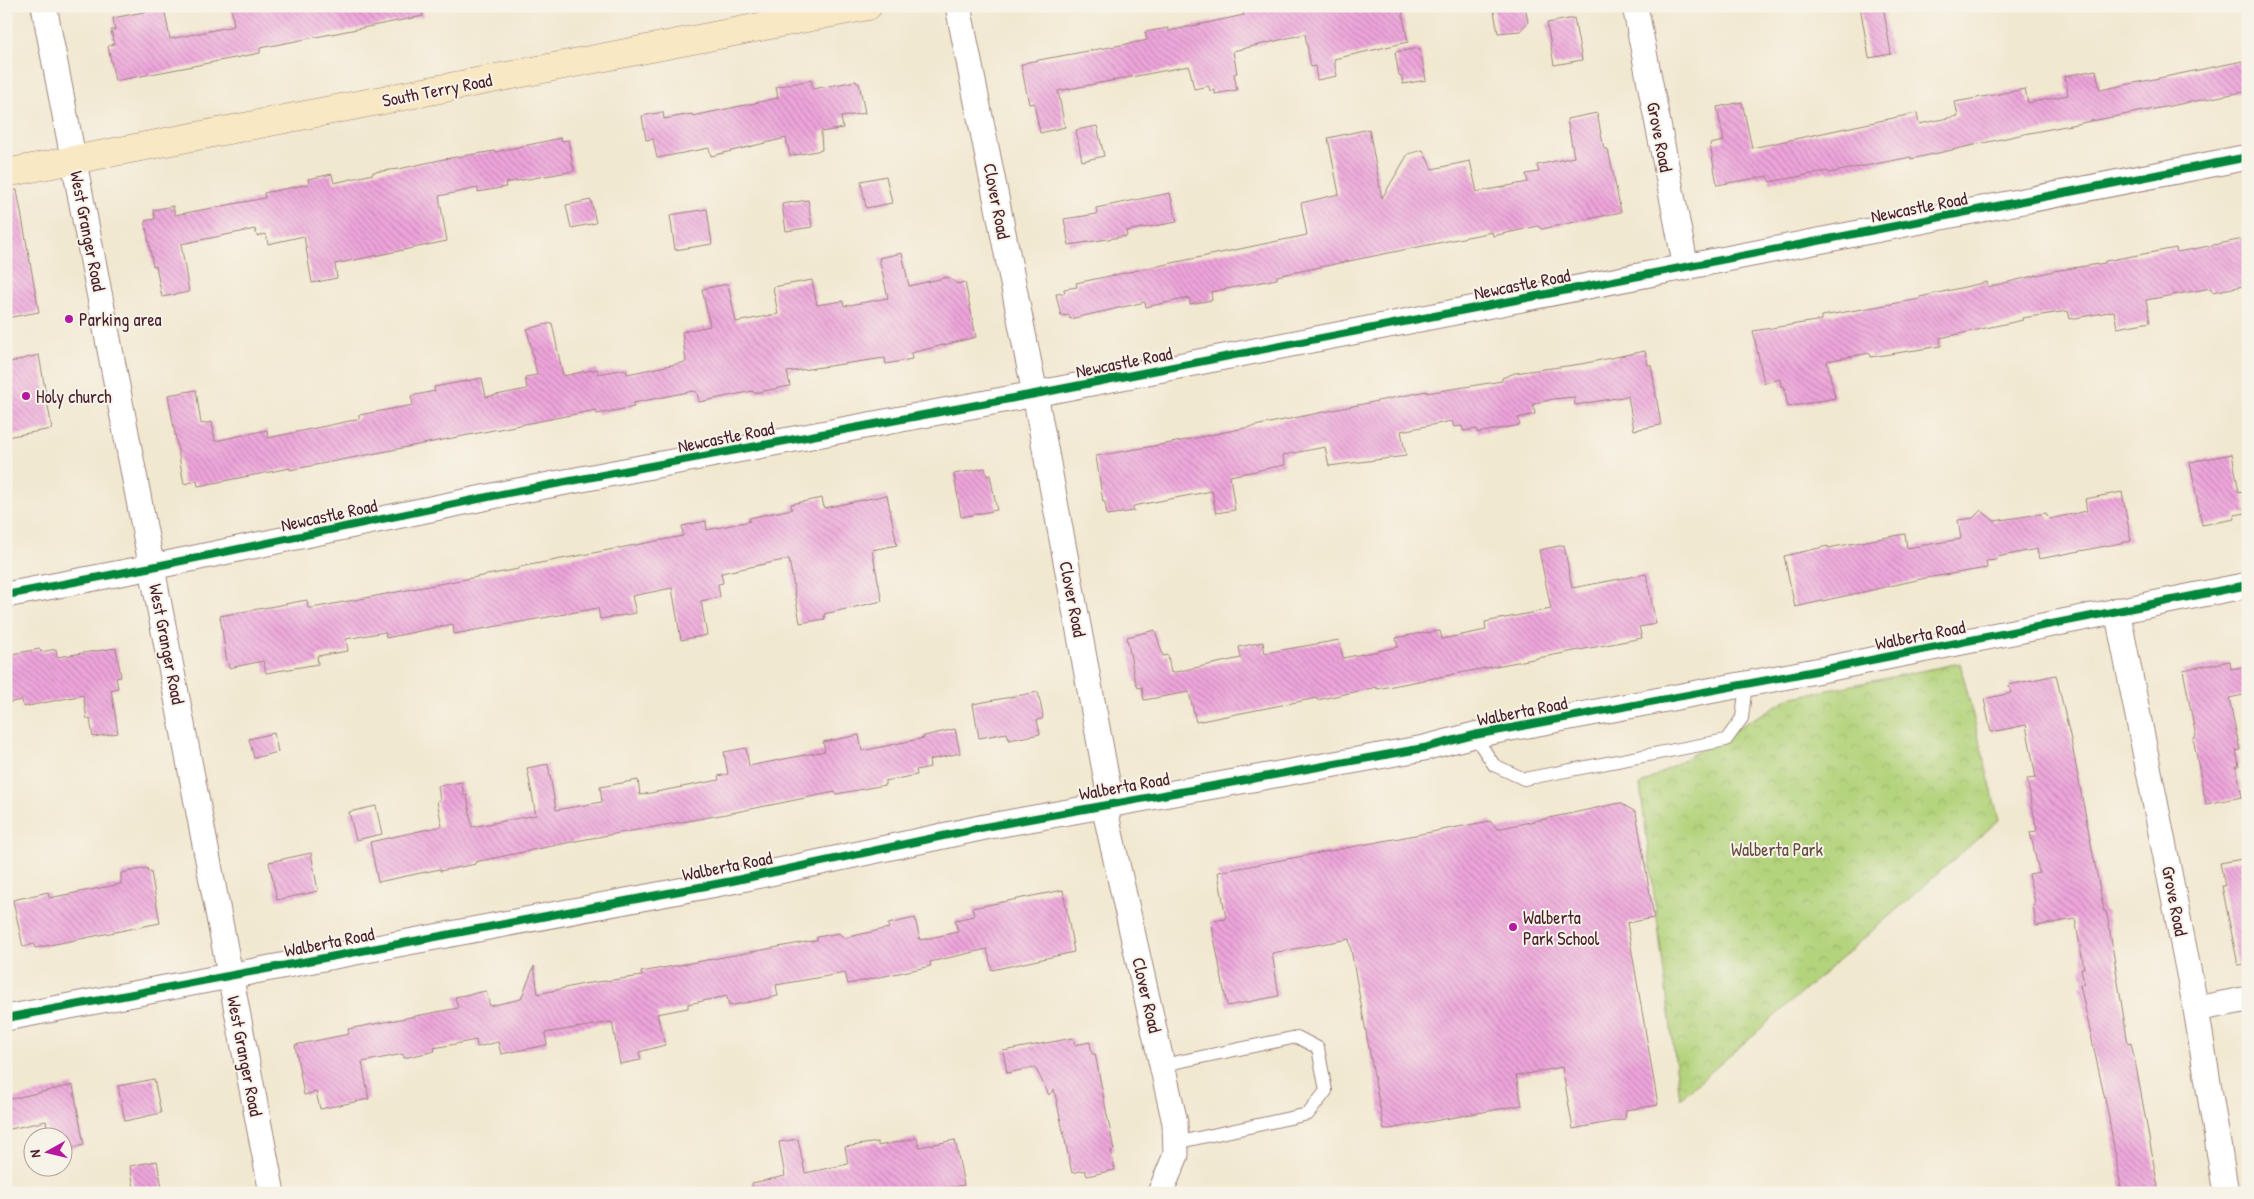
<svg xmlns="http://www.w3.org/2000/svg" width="2254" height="1199" viewBox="0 0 2254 1199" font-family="'Patrick Hand',sans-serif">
	<defs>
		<pattern id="park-crowns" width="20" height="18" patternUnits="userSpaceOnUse" patternTransform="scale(1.25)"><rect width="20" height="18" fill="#b3d37b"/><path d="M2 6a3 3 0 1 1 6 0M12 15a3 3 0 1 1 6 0" fill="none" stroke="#9bb56a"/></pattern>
		<pattern id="building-back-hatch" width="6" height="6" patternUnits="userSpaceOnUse" patternTransform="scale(1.25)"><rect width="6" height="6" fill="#eea5db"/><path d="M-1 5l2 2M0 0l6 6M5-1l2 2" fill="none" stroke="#c386b2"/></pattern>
	</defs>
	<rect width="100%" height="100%" fill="#f7f3e8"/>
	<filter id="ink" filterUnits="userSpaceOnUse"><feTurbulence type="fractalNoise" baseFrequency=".02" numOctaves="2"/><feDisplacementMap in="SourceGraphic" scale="10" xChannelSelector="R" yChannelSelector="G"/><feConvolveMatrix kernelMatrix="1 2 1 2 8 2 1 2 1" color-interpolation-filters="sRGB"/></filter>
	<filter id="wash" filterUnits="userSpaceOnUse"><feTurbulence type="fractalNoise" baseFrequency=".0096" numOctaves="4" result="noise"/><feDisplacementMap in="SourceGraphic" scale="20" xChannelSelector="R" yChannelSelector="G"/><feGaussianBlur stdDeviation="1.12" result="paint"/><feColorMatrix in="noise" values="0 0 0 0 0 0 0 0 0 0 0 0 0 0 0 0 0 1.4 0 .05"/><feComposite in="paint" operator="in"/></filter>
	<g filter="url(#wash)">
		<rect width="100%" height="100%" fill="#f1e8d0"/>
		<path fill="url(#park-crowns)" stroke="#7e7953" d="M1960,663l39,157 -319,279 -40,-314 149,-87z"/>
		<g id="blocks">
			<g fill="url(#building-back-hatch)">
				<path d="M231,6h191l1,10 -163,32v5l-10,2 -135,26 -7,-35 6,-2 -3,-14h4l-2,-12 51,-10 6,31 64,-13z"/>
				<path d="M1255,6h146l7,36 -74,17 3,17 -20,4 -2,-14 -4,1 -6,-33 -72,17 4,22 -3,1 3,16 -22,4v-4l-5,1 -1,-5 -15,3 -5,-23 -131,25 7,36 -25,6 -6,-30 -5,1 -8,-39 7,-3 115,-21 4,-1 -2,-8 23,-4 1,3 75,-16 -2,-6z"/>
				<path d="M1493,6h32l3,16 -8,9 -22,2z"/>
				<path d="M1860,6h23l8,48 -22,4z"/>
				<path d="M1574,18l8,42 -28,5 -7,-42z"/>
				<path d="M1420,48l6,32 -23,4 -1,-7 -3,-2 -4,-23z"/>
				<path d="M2248,60v31l-224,43 -113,25v-2l-82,16 -1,-2 -58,11 -2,-6 -51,9 -7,-41 14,-3 -7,-34 25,-5 10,46 165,-35 2,11 39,-8 -3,-14 70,-13 3,14 40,-8 -3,-19 31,-6 4,20z"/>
				<path d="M811,80l2,9 43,-8 1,2h2l6,30 -24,4 2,11 -22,4 1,18 -32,6 -4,-18 -75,18 -2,-8 -52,10 -4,-19 -7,1 -4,-24 21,-4 1,7 28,-5 1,2 85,-18 -2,-11z"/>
				<path d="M1597,113l7,36h4l13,63 -79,17 -4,-3 -45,10 -1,-4 -138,28 -77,16v3l-66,13 1,8 -22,4 -1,-6 -43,9 -1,-5 -75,17 -1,-4 -8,1 -5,-22 9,-1 -1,-4 13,-2 -1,-4 231,-48 -6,-32 38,-9 -11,-56 41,-9 13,69 26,-44 15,-4 9,19 38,-8 7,31 51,-10 -2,-8 13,-2 -2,-7 37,-8 -7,-38z"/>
				<path d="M1097,126l7,30 -22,5 -6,-31z"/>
				<path d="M561,138l1,3 6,-1 6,31 -69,12 1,4 -28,5v-4l-39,8 8,45 -112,23 2,14 -25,5 -8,-47 -36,8 -2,-10 -9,2 -2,-7 -74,15 8,48 -27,5 -6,-31h-3l-8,-45 10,-2 -2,-9 20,-4 2,9 90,-17 -1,-5 45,-9 -1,-5 24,-5 2,9 39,-9v-2l26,-3 45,-10 51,-8v1z"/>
				<path d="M886,176l6,27 -26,5 -5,-27z"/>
				<path d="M17,190l22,122 -33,6v-127z"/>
				<path d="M1170,193l7,29 -51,9 1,5 -58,9 -5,-26 33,-5 -1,-6z"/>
				<path d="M591,200l5,23 -25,5 -5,-23z"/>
				<path d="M808,200l4,27 -26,4 -4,-27z"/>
				<path d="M707,209l5,35 -37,6 -5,-35z"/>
				<path d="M2248,238v47l-36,7 -1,-4 -65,12 4,22 -33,6 -3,-17 -44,8 -2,-8 -46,7 1,2 -83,18 1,8 -70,11 -1,-4 -43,8 8,37 -47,9 -4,-21 -3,1 -1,-8 -16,4 -11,-52 69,-11v-4l98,-17v-2l67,-15 1,5 66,-16 51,-8v-2l71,-13 1,4 17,-3z"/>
				<path d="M902,253l7,33 39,-9 9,7 8,-2 11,55 -65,16 1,6 -26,5 -1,-6 -98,14 3,14 -36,7 -1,-2 -54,11 -2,-10 -4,-1 -60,12 1,4 -37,7 -1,-4 -306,60v-2l-92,18 -1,-5 -13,3 -16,-89 28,-5 5,34 11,-2 3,19 52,-11 1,8 91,-19v-4l54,-10 -2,-9 24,-5 -1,-4 48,-9 4,19 41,-8 -2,-12 12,-2 -10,-46 25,-6 11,53 34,-7 1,5 28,-5 1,5 59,-12 -4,-30 28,-6 -8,-37 26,-5 8,38 42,-8 -5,-27 39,-7 5,25 26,-4 1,5 44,-8 -9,-40z"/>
				<path d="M1645,351l3,14h3l10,60 -27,5 -6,-34 -53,9 -1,-8 -21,2 -20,5 2,10 -17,4 2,7 -43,8v-4l-14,2 -1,-5 -8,1 -2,-6 -51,10 5,25 -77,10 -4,-19 -42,8 2,10 -55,11 5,34 -19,3 -4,-22 -79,15 1,5 -27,4 -2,-13h-2l-7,-46 75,-13 256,-52v2l75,-12v-3l13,-5 66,-9z"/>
				<path d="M39,355l13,74 -46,8v-74z"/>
				<path d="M2232,454l7,38 3,-1 4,22 -12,2 1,4 -33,6 -12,-63z"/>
				<path d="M985,468l2,8 3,-1 7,35 -36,7 -7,-43z"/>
				<path d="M2122,492l9,49 -92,18 -2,-10 -40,8v3l-11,1 1,7 -61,10 -131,29 -11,-51 44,-10v2l77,-14 2,14 54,-9 -3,-19 15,-2 8,-8 13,11 52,-8 3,6 38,-8 -2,-12z"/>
				<path d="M887,495l10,50 -25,5 10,51 -58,13 1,5 -25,4 -11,-64 -68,14 2,10 -5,1 2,13 -19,4 6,34 -26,5 -9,-52 -40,8 4,17 -36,6 -2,-11 -144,26 -1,-10 -67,14 -1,-6 -39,7 2,12 -31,5 1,8 -52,9 -3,-12 -34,7 -3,-12 -6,-40 87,-16 1,8h4l207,-39v-2l164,-31 -1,-10 24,-5 1,9 43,-9 -1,-3 43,-9 -1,-5 31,-6 2,10z"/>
				<path d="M1564,545l8,43 74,-14 10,50 -17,3 3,11 -265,51v-2l-60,13v-2l-121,24 -7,-30 -45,8 -2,-13 -4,1 -4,-12 -7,-39 28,-7 8,26 5,-1 3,18 70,-15 -2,-11 24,-5 2,11 74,-13 4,18 55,-11 -2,-9 20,-4 24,-3 2,8 44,-9 -1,-8 66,-13 -12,-59z"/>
				<path d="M116,648l5,29 -5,1 2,10 -7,2 7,43 -25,4 -3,-18h-3l-4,-24 -60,12 -1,-7 -16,3v-48l34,-6 1,3 15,-3 1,8z"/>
				<path d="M2230,661l1,8 17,-3v28l-19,4 11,52 -4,1 3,15h-3l6,31 -36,7 -13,-66 3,-1 -13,-67z"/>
				<path d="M2056,675l15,65 33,171h2l2,9 20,124 3,-1 5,23 23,127h-37l-14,-80 -28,-128 4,-1 -3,-16h3l-9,-49 -39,7 -3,-22h2l-6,-30 10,-2 -9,-40 7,-1 -10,-52 9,-1 -10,-53 -35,7 -7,-33 27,-6 -2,-8z"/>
				<path d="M1038,692l5,24 -1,3 -5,1 3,14 -31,6 -2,-7 -28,5 -6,-34z"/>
				<path d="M955,729l5,24 -31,7 1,7 -14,3 1,5 -32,6v4l-49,9 -1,-2 -109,22 -145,26 -106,22 1,2 -36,7v-2l-62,13 -8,-40 72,-16 -5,-25 3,-1 -2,-14 24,-4 2,14 3,-1 5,32 64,-12 -9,-47 21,-4 8,46 46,-8 -2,-15 38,-7 2,15 79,-15 -1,-4 10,-2 -4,-22 22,-4 3,18 76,-15 -2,-9 36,-7 3,16 62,-13v-2z"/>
				<path d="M274,733l4,19 -24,6 -5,-19z"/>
				<path d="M1620,803l16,9 18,106 -27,5 31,182 -32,5 -1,9 -52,10 -11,-62 -46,9 6,29 -138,25 -35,-191 -77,14 7,43 -52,10 -16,-85 15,-2 -8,-47 272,-51 7,8z"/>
				<path d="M376,806l6,28 -26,6 -7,-28z"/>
				<path d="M311,853l7,38 -41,9 -8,-38z"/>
				<path d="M2248,858v106l-10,1 -16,-79h3l-5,-23z"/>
				<path d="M147,868l1,4h3l9,51 -125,25 -1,-4 -11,3 -10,-47 35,-8 1,6 72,-14v-11z"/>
				<path d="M1063,890l11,62 -82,18 -5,-21 -57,13 1,4 -83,18 -3,-11 -69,12 2,11 -49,10 -2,-10 -39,8v4l-31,6 8,31 -26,7 2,8 -21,4 -8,-42 -67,11 2,12 -46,9 -3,-12 -21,5 -1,-7 -42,8 1,3 -31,7 -1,-4 -41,8 7,37 -49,10 -4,-17 -12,3 -9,-50 54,-11 -1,-5 110,-21 -3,-11 31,-6 4,15 31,-7 13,-33 4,28 45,-10 59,-8 -1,-4 176,-32v-3l22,-4 5,5 45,-10 -1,-4 27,-6 5,22 38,-8 -3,-12 19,-4 -2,-8z"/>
				<path d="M1073,1038l2,7 15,-3 2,12h3l19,96 -3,1 4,19 -28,6 -2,-6 -13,3 -18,-84 -5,6 -14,-28 -28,6 -4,-22z"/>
				<path d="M154,1079l7,34 -36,8 -7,-35z"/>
				<path d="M73,1085l11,60 -22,5v-14h-13l-3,-15 -40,9v-30z"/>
				<path d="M917,1138l2,9 36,-7 9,45 -40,8h-171l-1,-10 33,-7 -6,-34 19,-3 7,34 43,-9 -3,-17 33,-5v4z"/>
				<path d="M157,1161l5,27 -27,5 -5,-27z"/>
			</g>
		</g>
	</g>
	<g filter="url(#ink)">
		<use href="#blocks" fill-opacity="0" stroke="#9e847e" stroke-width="1"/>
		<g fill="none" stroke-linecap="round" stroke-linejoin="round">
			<g stroke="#9e847e" stroke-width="14">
				<g id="lane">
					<path d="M1474,735l20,30 30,14 202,-39 16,-22 4,-34"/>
					<path d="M1163,1065l134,-28 21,11 8,43 -18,23 -133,29"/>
				</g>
			</g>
			<g stroke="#9e847e" stroke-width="27">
				<g id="street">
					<path d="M44,6l228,1187"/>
					<path d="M958,6l77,388 76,409 -5,12 69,308 1,32 -16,38"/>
					<path d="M1635,6l51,262"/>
					<path d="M6,595l146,-28 355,-74 528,-99 1213,-237"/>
					<path d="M2117,610l79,399 30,184"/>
					<path d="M2196,1009l52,-10"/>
					<path d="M6,1018l726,-137 253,-54 439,-79 50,-13 352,-66 422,-84"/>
				</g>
			</g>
			<g stroke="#9e847e" stroke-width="29">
				<path id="secondary" d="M6,173l862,-167"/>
			</g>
			<use href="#lane" stroke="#fff" stroke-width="12"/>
			<use href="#street" stroke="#fff" stroke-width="25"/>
			<use href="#secondary" stroke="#f8e8c3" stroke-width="28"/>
			<g stroke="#f7f3e8" stroke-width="11">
				<g id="cycleway">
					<path d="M6,595l146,-28 355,-74 528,-99 1213,-237"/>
					<path d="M6,1018l726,-137 253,-54 439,-79 50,-13 352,-66 422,-84"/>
				</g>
			</g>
			<use href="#cycleway" stroke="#00873e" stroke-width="8"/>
		</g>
	</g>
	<g fill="#b5179e" stroke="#f7f3e8" stroke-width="2">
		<circle cx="69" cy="319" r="5"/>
		<circle cx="26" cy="396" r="5"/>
		<circle cx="1513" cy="927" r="5"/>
	</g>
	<g text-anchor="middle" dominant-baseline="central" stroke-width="4" stroke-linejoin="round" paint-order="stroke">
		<g font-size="18" fill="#4a1f2b" stroke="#f7f3e8">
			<text transform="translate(437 90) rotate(-11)">South Terry Road</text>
			<text transform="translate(1660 137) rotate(79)">Grove Road</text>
			<text transform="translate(997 201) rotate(79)">Clover Road</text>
			<text transform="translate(1919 207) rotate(-11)">Newcastle Road</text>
			<text transform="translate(88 231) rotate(79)">West Granger Road</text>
			<text transform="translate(1522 284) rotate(-11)">Newcastle Road</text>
			<text transform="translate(1124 362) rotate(-11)">Newcastle Road</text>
			<text transform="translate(726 437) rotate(-11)">Newcastle Road</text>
			<text transform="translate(329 515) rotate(-12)">Newcastle Road</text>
			<text transform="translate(1073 599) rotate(79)">Clover Road</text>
			<text transform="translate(1920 635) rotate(-11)">Walberta Road</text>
			<text transform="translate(167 644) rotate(79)">West Granger Road</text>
			<text transform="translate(1522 711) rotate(-11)">Walberta Road</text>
			<text transform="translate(1124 786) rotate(-10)">Walberta Road</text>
			<text transform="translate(727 866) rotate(-11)">Walberta Road</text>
			<text transform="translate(2175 901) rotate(79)">Grove Road</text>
			<text transform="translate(329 942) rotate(-11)">Walberta Road</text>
			<text transform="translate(1147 995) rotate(77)">Clover Road</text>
			<text transform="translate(245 1056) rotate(79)">West Granger Road</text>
		</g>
		<g font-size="18" fill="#4a1f2b" stroke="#f7f3e8" text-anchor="start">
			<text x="79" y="319">Parking area</text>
			<text x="36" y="396">Holy church</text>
			<text x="1523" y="917">Walberta<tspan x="1523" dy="21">Park School</tspan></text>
		</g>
		<g font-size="18" fill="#644c3f" stroke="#f7f3e8">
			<text x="1777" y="849">Walberta Park</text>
		</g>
	</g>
	<rect width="2254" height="1199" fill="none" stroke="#f7f3e8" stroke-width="25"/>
	<g transform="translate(48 1152) rotate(262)"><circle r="24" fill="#f7f3e8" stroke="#b29e9c"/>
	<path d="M0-4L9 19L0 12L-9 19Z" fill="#b5179e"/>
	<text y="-8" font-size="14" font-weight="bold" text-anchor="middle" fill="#4a1f2b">N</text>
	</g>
</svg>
